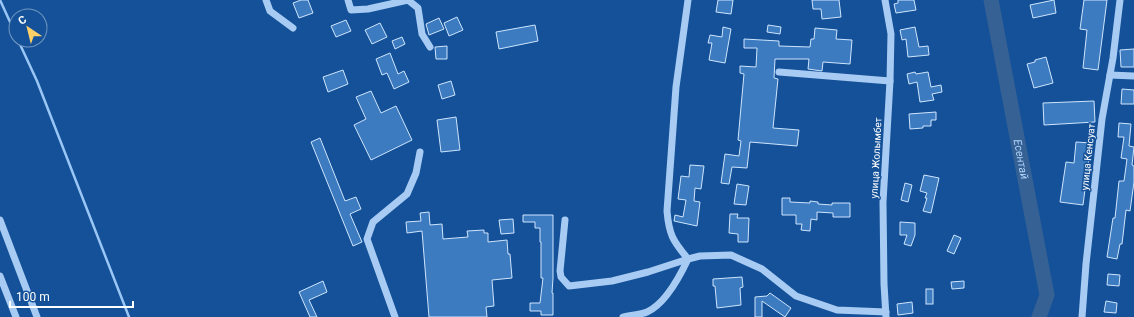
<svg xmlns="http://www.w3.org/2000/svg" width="1134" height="317" viewBox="0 0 1134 317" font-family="Roboto,sans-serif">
	<rect width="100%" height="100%" fill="#145198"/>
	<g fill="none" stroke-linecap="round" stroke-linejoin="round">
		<g stroke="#99c6f5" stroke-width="2.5">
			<path d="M0,0l16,35"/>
			<path d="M18,40l19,41 92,236"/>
		</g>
		<path stroke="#356195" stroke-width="15" id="s1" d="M991,0l56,295 -8,22"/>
	</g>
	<g fill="#3d7bc0" stroke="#cee5fd">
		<path d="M301,0h7l5,13 -14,5 -6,-15z"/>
		<path d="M718,0h15l-2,14 -15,-2z"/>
		<path d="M812,0h27l2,17 -19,2 -1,-10h-8z"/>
		<path d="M898,0h16l2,10 -20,3 -2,-9 4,-1z"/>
		<path d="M1054,0l2,13 -23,5 -3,-13z"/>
		<path d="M1084,0h23l-9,70 -15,-2 4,-38 -7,-1z"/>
		<path d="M457,17l6,13 -14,6 -5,-13z"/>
		<path d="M439,18l5,11 -15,6 -3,-11z"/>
		<path d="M346,20l5,11 -15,6 -5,-11z"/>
		<path d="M380,23l7,14 -15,7 -7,-14z"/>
		<path d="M535,25l3,16 -39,8 -3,-17z"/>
		<path d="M768,25l13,2 -1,7 -13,-2z"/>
		<path d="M723,27l8,2 -6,34 -16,-3 3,-17h-4l2,-8 12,2z"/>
		<path d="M915,27l4,20 9,-1 1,9 -21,2 -2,-18 -4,1 -2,-10z"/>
		<path d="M815,28l22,2 -1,9 16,1 -2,24 -27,-2 -1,9 -14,-2 1,-10h-34l-1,19 4,1 -5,49 26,2 -2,16 -47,-4 -3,26 -15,-1 -3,17 -8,-1 4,-29 14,2 2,-15 -3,-1 6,-66 -4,-1v-7l16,1 1,-19h-13v-9l35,2v5l31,1 1,-8h3z"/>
		<path d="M402,37l3,7 -10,5 -3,-8z"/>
		<path d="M447,46v13h-11l-1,-12z"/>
		<path d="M1134,49v18h-13l-1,-17z"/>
		<path d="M390,53l8,21 6,-3 5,11 -15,7 -7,-16 -5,2 -6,-16z"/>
		<path d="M1046,57l7,26 -19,5 -7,-24 8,-2v-2z"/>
		<path d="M343,70l5,14 -20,8 -5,-15z"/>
		<path d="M915,72l1,2 12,-2 3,15 10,-2 1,7 -10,2 2,6 -14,2 -3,-20 -8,2 -2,-10z"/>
		<path d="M451,81l4,14 -13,4 -4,-14z"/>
		<path d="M1122,89l12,1v14h-13z"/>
		<path d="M371,91l10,22 15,-7 16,34 -41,20 -17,-35 12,-6 -10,-22z"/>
		<path d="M1094,101l1,21 -51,3 -1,-22z"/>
		<path d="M936,112v8h-5v6h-8v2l-13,1 -1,-15z"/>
		<path d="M456,117l4,33 -19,2 -4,-32z"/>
		<path d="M1119,123l12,1 -2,22 5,1 -2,18 2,1v16l-4,29 -4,-1 -4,34h-2l-3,15 -10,-2 6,-39h2l4,-37h5l3,-22 -6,-1 3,-21h-6z"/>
		<path d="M320,138l25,63 11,-4 5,12 -11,5 12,28 -9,4 -42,-104z"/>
		<path d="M1076,142l15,1 -8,62 -23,-3 6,-40 8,1z"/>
		<path d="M690,165l14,1 -3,23 -6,-1 -1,13 6,1 -3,24 -23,-5 1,-6 8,2 3,-17 -8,-1 3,-23 8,1z"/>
		<path d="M924,175l15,3 -8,35 -8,-2 4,-13h-2l2,-5 -7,-2z"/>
		<path d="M905,183l7,2 -4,17 -7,-2z"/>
		<path d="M737,184l12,2 -3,19 -12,-1z"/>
		<path d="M782,198h8v4l20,1v-2l8,1v2l14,1v-2h18v14h-17v-4l-16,-1v8l-6,-1 -1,12 -9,-1 1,-6h-6v-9h-14z"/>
		<path d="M429,212l1,13 12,-1 1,15 25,-2 -1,-6 17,-1v3h4v9l19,-2 1,14h2l2,24 -20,2 2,26 -8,1 1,10h-58l-7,-86 -15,2 -1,-11 15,-1 -1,-8z"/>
		<path d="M730,214h8l-1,4h12l-1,24h-10v-8l-9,-1z"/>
		<path d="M523,215h30v63l-1,15h1v22h-12v-4h-11v-8h10l3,-25h-2v-36h-1v-14h-5v-6h-12z"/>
		<path d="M513,219l1,14 -13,1 -2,-14z"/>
		<path d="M900,222l15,1v12l-4,11 -7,-2 3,-9h-7z"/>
		<path d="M954,235l7,3 -7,16 -7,-3z"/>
		<path d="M1108,274l12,1 -1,11 -12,-1z"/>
		<path d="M742,277l1,10 -3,1 1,17 -24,3 -2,-22h-2v-7z"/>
		<path d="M323,281l4,11 -18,8 8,17h-7l-11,-25z"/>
		<path d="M964,281v7l-12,1 -1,-7z"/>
		<rect x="926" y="289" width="7" height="15"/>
		<path d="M770,293l21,15 -6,9 -23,-16v16h-7v-20l12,-1z"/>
		<path d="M1106,301l11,2 -1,10 -12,-1z"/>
		<path d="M912,302l1,11 -15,2 -1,-11z"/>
	</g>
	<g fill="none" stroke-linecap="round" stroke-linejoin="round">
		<g stroke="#a7cbf3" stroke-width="7">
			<path d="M266,0l4,11 23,17"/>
			<path d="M348,0l3,10 17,-1 40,-9 10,8 4,26 8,13"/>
			<path d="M688,0l-12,87 -9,124c2,24 6,30 21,48l12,-3 31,-1 31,14 34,27 41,14 49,2"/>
			<path d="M885,0l6,34 -1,47 -7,121 1,82 2,33"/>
			<path d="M779,72l111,9"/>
			<path d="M1110,75l24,1"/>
			<path d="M0,220l37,97"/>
			<path d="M565,220l-5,51 1,6 8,9 43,-5 36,-9 40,-13"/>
			<path d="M0,276l16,41"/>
			<path d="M395,317l-28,-78 6,-17 34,-28 9,-21 4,-21"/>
			<path d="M623,317c7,-2 17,-2 24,-5 18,-8 33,-36 41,-53"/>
			<path d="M1082,317l4,-53 16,-145 11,-61 7,-58"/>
		</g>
	</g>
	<g text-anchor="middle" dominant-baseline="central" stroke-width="3" stroke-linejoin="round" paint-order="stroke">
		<g font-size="10" fill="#fff" stroke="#145198">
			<text transform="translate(1088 157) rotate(-84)">улица Кенсуат</text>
			<text transform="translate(876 158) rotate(-87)">улица Жолымбет</text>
		</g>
		<g font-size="11" font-style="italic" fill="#b3d5f9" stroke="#145198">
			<text stroke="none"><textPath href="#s1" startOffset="162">Есентай</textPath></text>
		</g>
	</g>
	<g transform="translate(28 28) rotate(325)"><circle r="19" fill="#145198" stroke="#7297c1"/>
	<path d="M0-3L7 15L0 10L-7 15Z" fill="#ffcf68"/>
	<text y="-6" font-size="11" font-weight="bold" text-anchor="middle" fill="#ffffff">С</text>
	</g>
	<path d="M10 301v6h123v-6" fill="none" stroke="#ffffff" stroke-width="2"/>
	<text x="16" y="301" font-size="12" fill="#ffffff" stroke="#145198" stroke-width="3" paint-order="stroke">100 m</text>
</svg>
